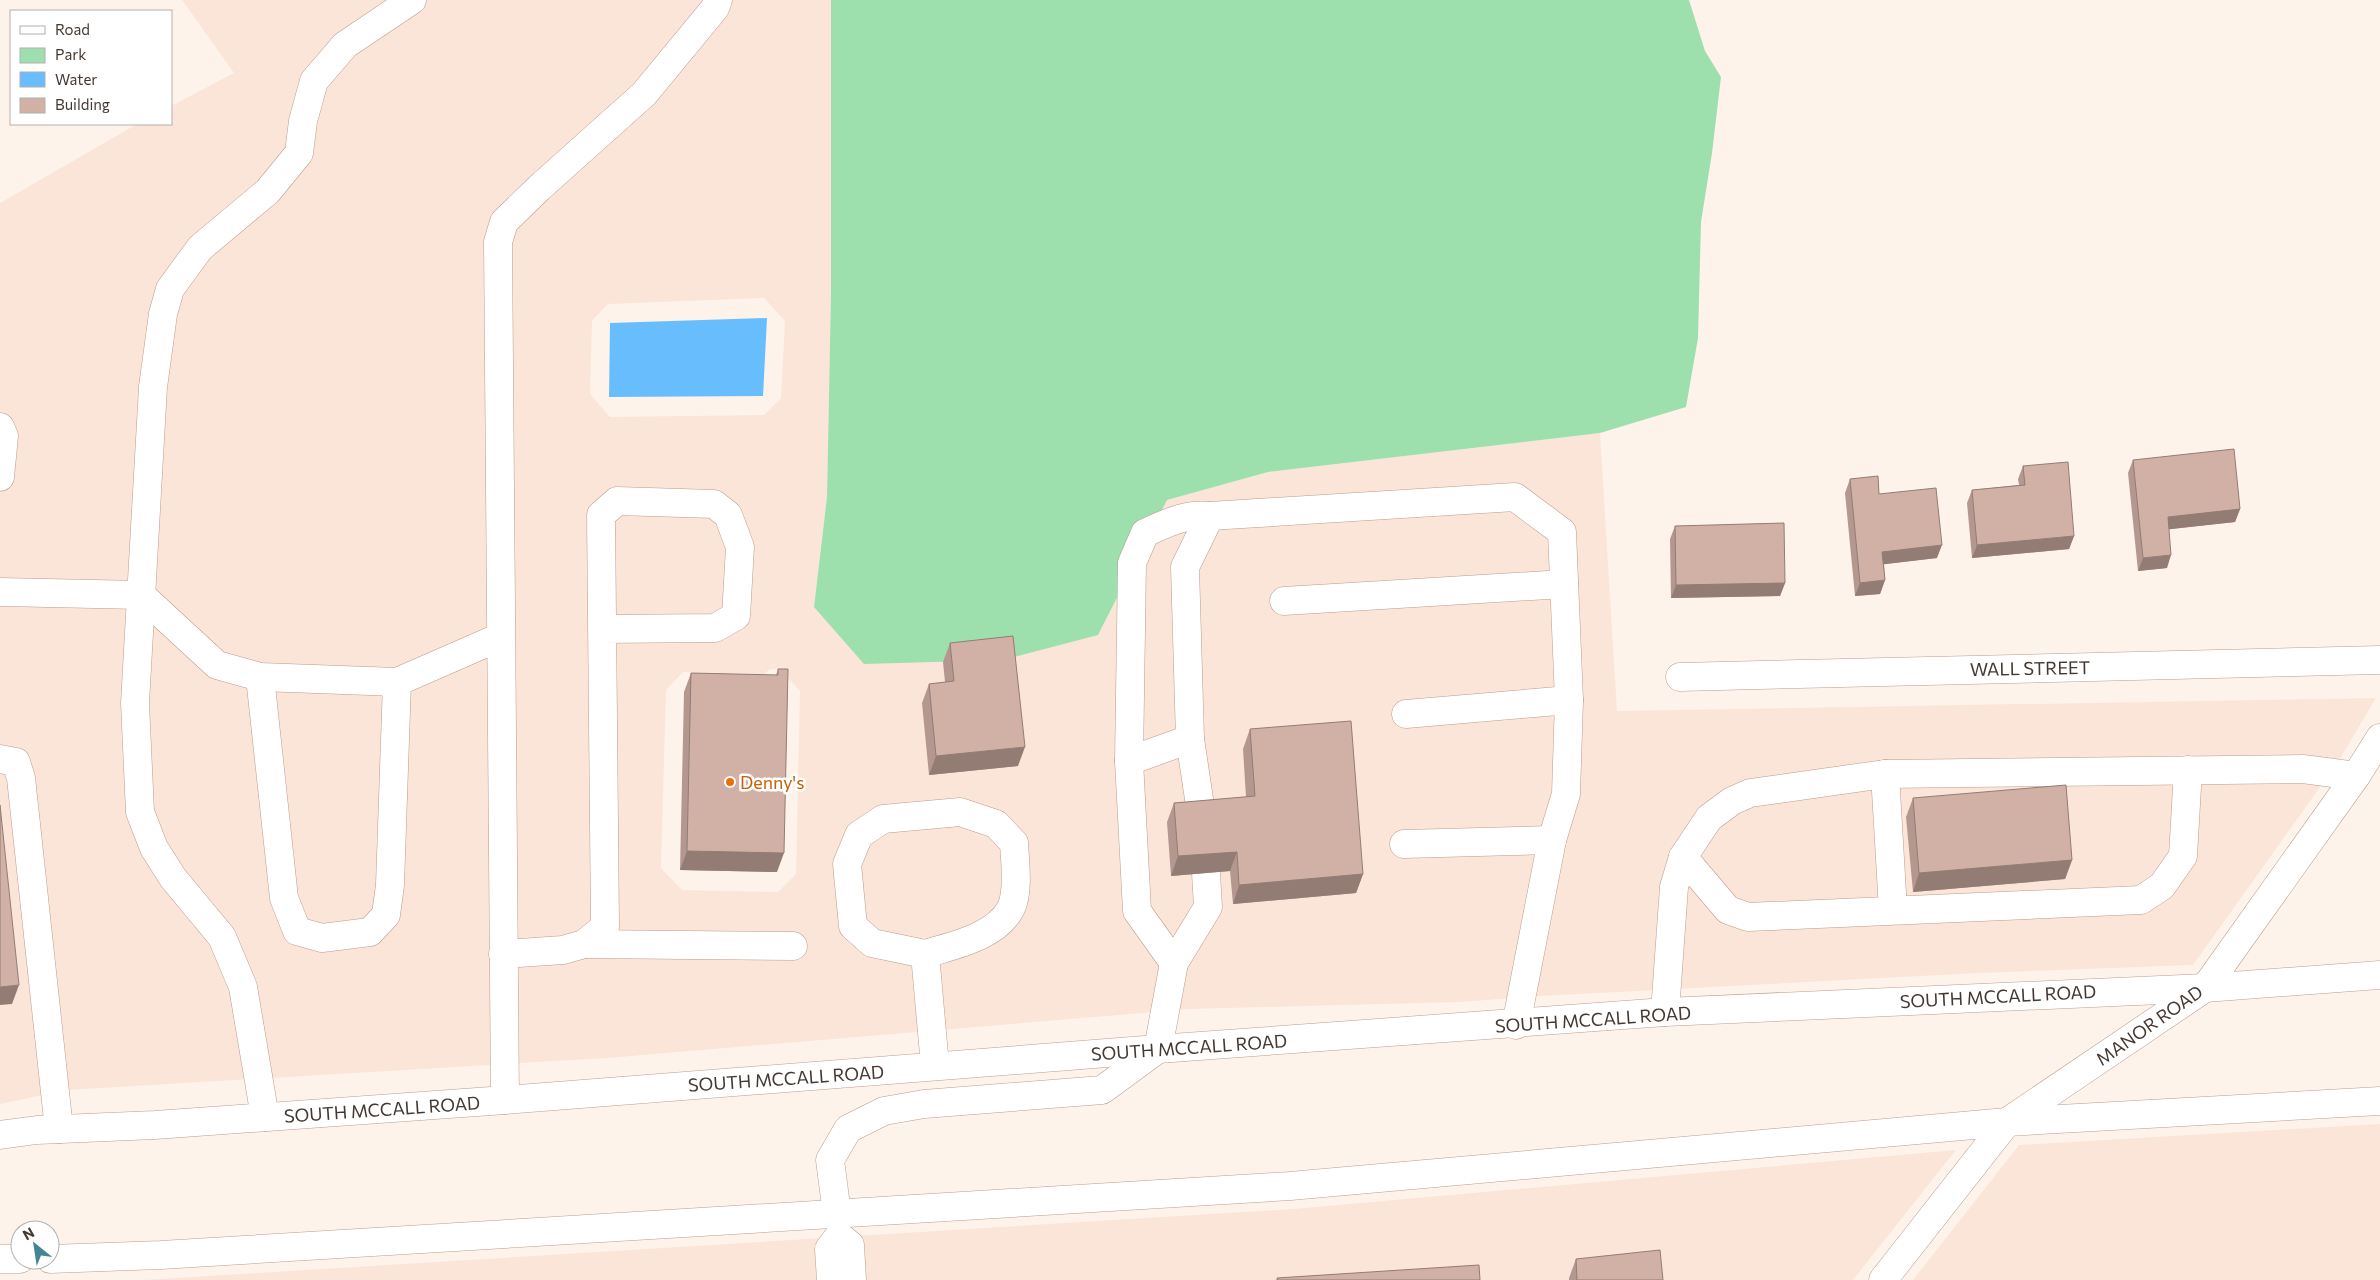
<svg xmlns="http://www.w3.org/2000/svg" width="2380" height="1280" viewBox="0 0 2380 1280" font-family="Commissioner,sans-serif">
	<rect width="100%" height="100%" fill="#fef3eb"/>
	<g fill="#fbe5d8" fill-rule="evenodd">
		<path d="M182,0h649v291l-4,206 -13,110 284,28 69,-135 101,-28 332,-39 17,278 759,-13 -38,64 -145,203 -215,8 -437,23 -81,6 -270,7 -583,49 -540,32 -67,14v-901l137,-79h34v-18l63,-33zM764,298l21,23 -4,77 -17,17 -154,2 -20,-23 2,-73 16,-17zM770,669h10l20,22 -4,183 -18,18 -96,-2 -21,-22 5,-178 17,-18 81,2z"/>
		<path d="M2380,1124v156h-467l106,-135z"/>
		<path d="M1956,1150l-103,130h-1709l1149,-71z"/>
	</g>
	<path fill="#9de0ad" d="M831,0h858l16,51 16,26 -9,76 -11,69 -3,116 -12,69 -86,26 -332,39 -101,28 -69,135 -95,25 -139,4 -50,-57 13,-110 4,-206z"/>
	<path fill="#68befd" d="M767,318l-4,78 -154,1 1,-74z"/>
	<g fill="none" stroke-linecap="round" stroke-linejoin="round">
		<g stroke="#b99d8d" stroke-width="29">
			<g id="minor">
				<path d="M0,427l4,9 -4,41"/>
				<path d="M0,592l141,3 76,70 43,12 137,5 103,-45"/>
				<path d="M1284,601l280,-17"/>
				<path d="M260,677l24,221 13,33 25,7 48,-6 16,-17 4,-30 7,-203"/>
				<path d="M1680,677l700,-17"/>
				<path d="M1406,714l163,-14"/>
				<path d="M0,759l16,3 5,16 38,351"/>
				<path d="M1129,761l61,-22"/>
				<path d="M1885,774l8,136"/>
				<path d="M1202,819l-12,-80 -5,-172 25,-51"/>
				<path d="M1404,844l148,-4"/>
				<path d="M1683,857l45,53 20,7 393,-17 21,-14 21,-30 5,-86"/>
				<path d="M584,944l209,2"/>
				<path d="M503,954l60,-4 21,-6 21,-17 -4,-412 16,-14 97,3 14,11 12,32 -4,69 -21,12 -113,1"/>
				<path d="M925,954l-53,-11 -19,-17 -6,-62 12,-29 24,-16 77,-7 36,12 18,19c1,18 5,49 -3,65 -15,29 -57,37 -86,46l10,112"/>
				<path d="M1174,963l-37,-52 -8,-150 3,-198 13,-30c22,-10 41,-20 65,-17l305,-19 47,35 7,168 -3,94 -14,46 -36,185"/>
				<path d="M1665,1012l9,-125 9,-30 26,-39 23,-17 18,-8 135,-19 418,-5 53,7"/>
				<path d="M1158,1049l16,-86 34,-56 -2,-34"/>
				<path d="M505,1100l-7,-858 6,-20 35,-34 105,-94 71,-86 3,-8"/>
				<path d="M265,1117l-22,-130 -21,-50 -49,-59 -19,-30 -14,-36 -5,-109 18,-316 10,-73 7,-25 30,-41 68,-57 31,-38 4,-32 11,-40 31,-36 67,-45"/>
				<path d="M831,1280l-2,-31 10,-13 11,9 2,35"/>
				<path d="M1883,1280l124,-158 198,-134 151,-212 24,-38"/>
			</g>
		</g>
		<g stroke="#b99d8d" stroke-width="29">
			<g id="major">
				<path d="M0,1135l37,-5 118,-5 350,-25 653,-51 507,-37 540,-24 175,-13"/>
				<path d="M837,1214l-7,-54 18,-31 36,-18 40,-7 178,-14 56,-41"/>
				<path d="M0,1259h20"/>
				<path d="M50,1259l111,-4 1129,-69 717,-64 373,-21"/>
			</g>
		</g>
		<use href="#minor" stroke="#fff" stroke-width="28"/>
		<use href="#major" stroke="#fff" stroke-width="28"/>
	</g>
	<g fill="#b4988f">
		<path d="M2133,460l107,49 -5,13 -66,7 -2,39 -29,3 -10,-98z"/>
		<path d="M2023,466l51,70 -5,13 -97,9 -5,-55 5,-13 47,-5 -1,-6z"/>
		<path d="M1850,479l29,15 58,64 -53,6 1,16 -5,14 -25,2 -10,-103z"/>
		<path d="M1675,526l110,57 -5,13 -109,2 -1,-59z"/>
		<path d="M950,643l68,123 -89,9 -7,-72 7,-19 16,-2 -2,-20z"/>
		<path d="M778,669l-1,203 -97,-2 4,-178 7,-19 85,2z"/>
		<path d="M1250,729l113,145 -7,19 -123,11 -3,-33 -59,5 -4,-54 7,-19 72,-6 -3,-48z"/>
		<path d="M1913,798l159,62 -7,19 -152,13 -7,-75z"/>
		<path d="M1576,1259l87,21h-94v-2z"/>
	</g>
	<g fill="#927c74">
		<path d="M2240,509l-5,13 -72,8 5,-13z"/>
		<path d="M2074,536l-5,13 -97,9 5,-13z"/>
		<path d="M1942,545l-5,13 -59,7 4,-13z"/>
		<path d="M2171,555l-4,13 -29,3 5,-13z"/>
		<path d="M1885,580l-5,14 -25,2 5,-13z"/>
		<path d="M1785,583l-5,13 -109,2 5,-13z"/>
		<path d="M1025,747l-7,19 -89,9 7,-19z"/>
		<path d="M687,851l97,2 -7,19 -97,-2z"/>
		<path d="M1237,852l-7,19 -59,5 7,-20z"/>
		<path d="M2072,860l-7,19 -152,13 6,-19z"/>
		<path d="M1363,874l-7,19 -123,11 6,-19z"/>
		<path d="M19,985l-7,19 -12,1v-18z"/>
	</g>
	<g fill="#d1b1a6" stroke="#927c74">
		<path d="M2234,449l6,60 -72,8 3,38 -28,3 -10,-98z"/>
		<path d="M2068,462l6,74 -97,9 -5,-55 53,-5 -2,-19z"/>
		<path d="M1878,476l1,18 57,-6 6,57 -60,7 3,28 -25,3 -10,-104z"/>
		<path d="M1784,523l1,60 -109,2 -1,-59z"/>
		<path d="M1013,636l12,111 -89,9 -7,-72 25,-3 -4,-38z"/>
		<path d="M778,669h10l-4,184 -97,-2 4,-178 87,2z"/>
		<path d="M1351,721l12,153 -124,11 -2,-33 -59,4 -4,-53 81,-7 -5,-67z"/>
		<path d="M2066,785l6,75 -153,13 -6,-75z"/>
		<path d="M0,805l19,180 -19,2z"/>
		<path d="M1660,1250l3,30h-86l-1,-21z"/>
		<path d="M1479,1265l1,15h-203v-2z"/>
	</g>
	<circle fill="#e8710a" stroke="#fff" stroke-width="2" cx="730" cy="782" r="5"/>
	<g text-anchor="middle" dominant-baseline="central" stroke-width="5" stroke-linejoin="round" paint-order="stroke">
		<g font-size="18" fill="#443932" stroke="#fff">
			<text transform="translate(2030 668) rotate(-1)">WALL STREET</text>
			<text transform="translate(1998 996) rotate(-3)">SOUTH MCCALL ROAD</text>
			<text transform="translate(1593 1019) rotate(-4)">SOUTH MCCALL ROAD</text>
			<text transform="translate(2149 1025) rotate(-35)">MANOR ROAD</text>
			<text transform="translate(1189 1047) rotate(-4)">SOUTH MCCALL ROAD</text>
			<text transform="translate(786 1078) rotate(-4)">SOUTH MCCALL ROAD</text>
			<text transform="translate(382 1109) rotate(-4)">SOUTH MCCALL ROAD</text>
		</g>
		<g font-size="18" fill="#c56008" stroke="#fff" text-anchor="start">
			<text x="740" y="782">Denny's</text>
		</g>
	</g>
	<rect x="10" y="10" width="162" height="115" fill="#ffffff" stroke="#b4b0ad"/>
	<rect x="20" y="26" width="25" height="8" fill="#ffffff" stroke="#b4b0ad"/>
	<text x="55" y="35" font-size="15" fill="#443932">Road</text>
	<rect x="20" y="48" width="25" height="15" fill="#9de0ad" stroke="#b4b0ad"/>
	<text x="55" y="60" font-size="15" fill="#443932">Park</text>
	<rect x="20" y="72" width="25" height="15" fill="#68befd" stroke="#b4b0ad"/>
	<text x="55" y="85" font-size="15" fill="#443932">Water</text>
	<rect x="20" y="98" width="25" height="15" fill="#d1b1a6" stroke="#b4b0ad"/>
	<text x="55" y="110" font-size="15" fill="#443932">Building</text>
	<g transform="translate(35 1245) rotate(330)"><circle r="24" fill="#ffffff" stroke="#b4b0ad"/>
	<path d="M0-4L9 19L0 12L-9 19Z" fill="#418792"/>
	<text y="-8" font-size="14" font-weight="bold" text-anchor="middle" fill="#443932">N</text>
	</g>
</svg>
